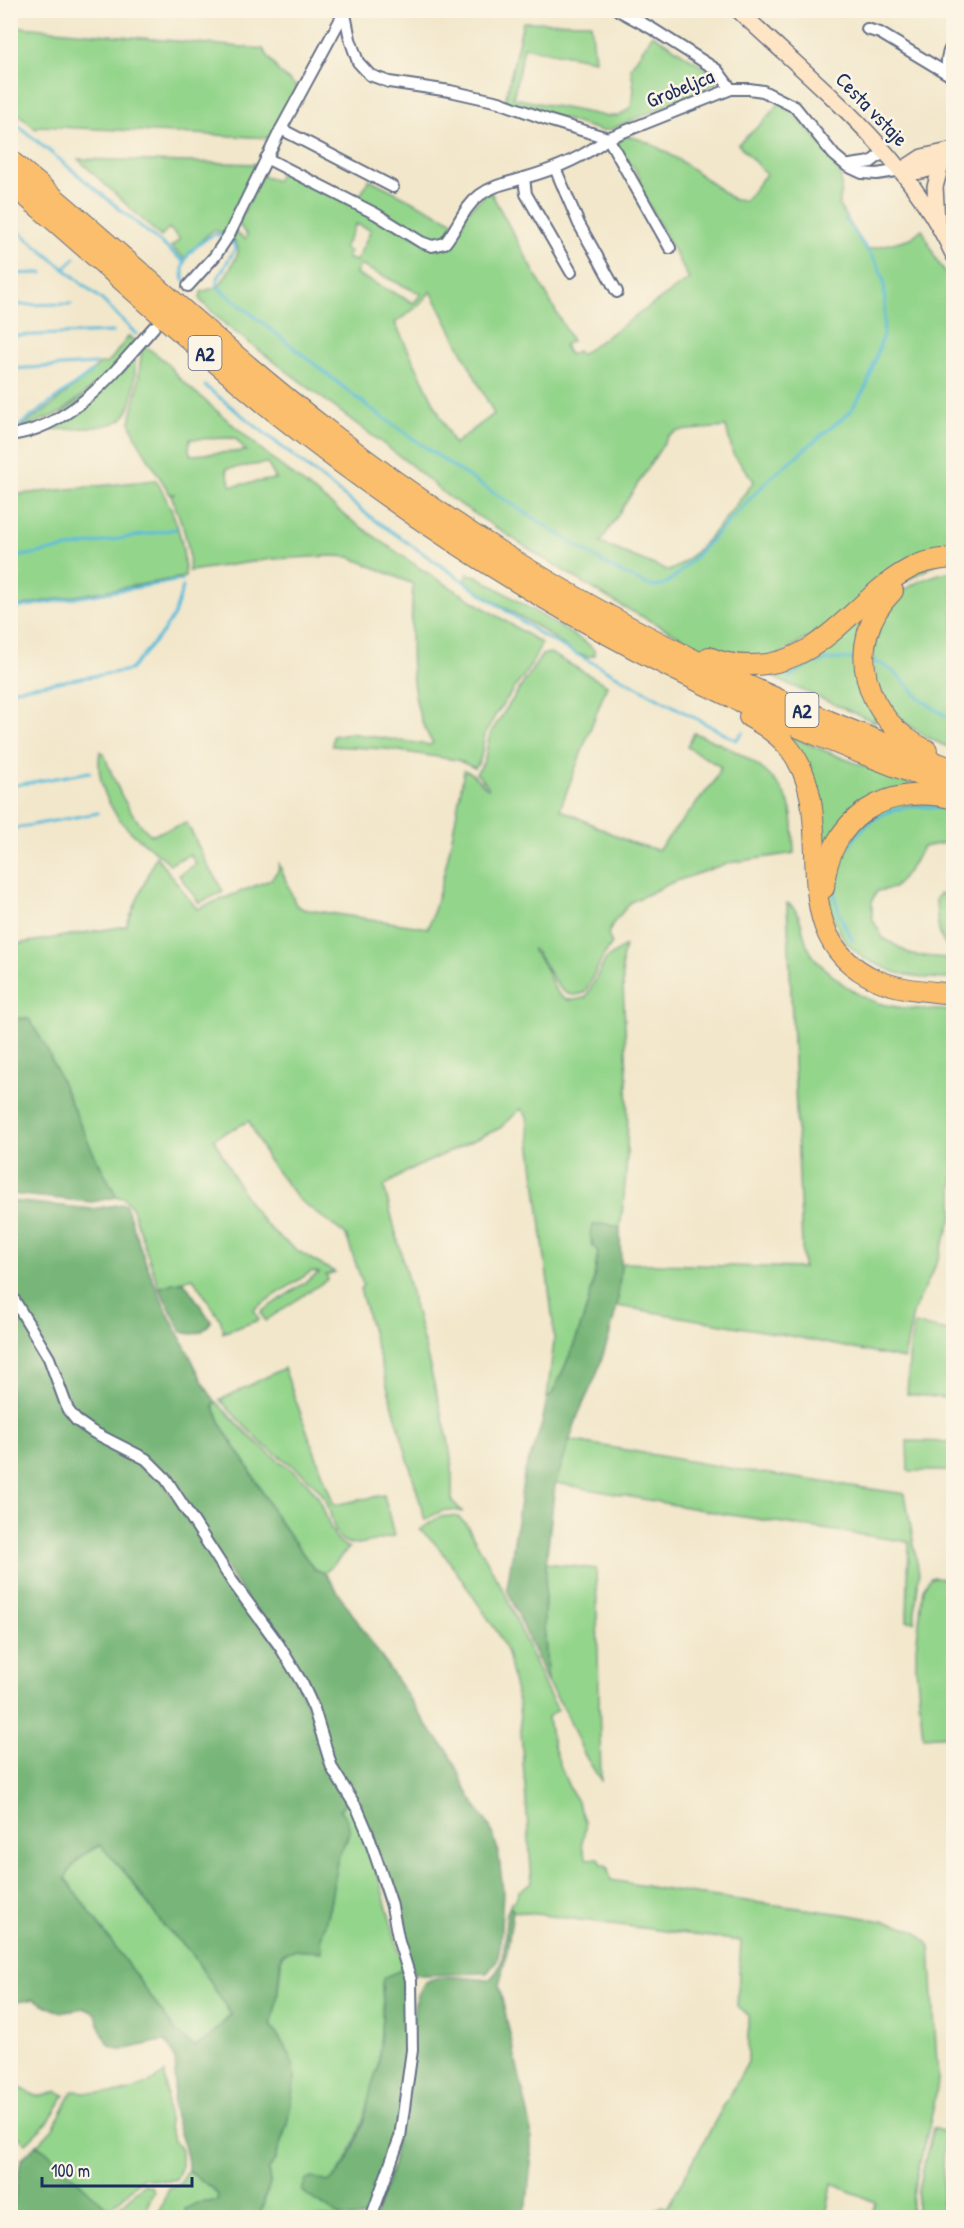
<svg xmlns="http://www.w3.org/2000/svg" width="964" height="2228" viewBox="0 0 964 2228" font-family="'Patrick Hand',sans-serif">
	<rect width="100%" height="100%" fill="#fcf5e5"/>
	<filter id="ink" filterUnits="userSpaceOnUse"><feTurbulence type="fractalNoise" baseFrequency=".0167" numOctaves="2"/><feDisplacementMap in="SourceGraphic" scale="12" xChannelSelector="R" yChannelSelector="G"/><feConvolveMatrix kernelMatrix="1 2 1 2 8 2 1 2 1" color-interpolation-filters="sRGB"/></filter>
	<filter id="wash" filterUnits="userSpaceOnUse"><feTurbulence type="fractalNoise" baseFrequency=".008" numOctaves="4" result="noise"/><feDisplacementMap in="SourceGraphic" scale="24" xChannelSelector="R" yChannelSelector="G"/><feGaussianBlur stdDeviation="1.35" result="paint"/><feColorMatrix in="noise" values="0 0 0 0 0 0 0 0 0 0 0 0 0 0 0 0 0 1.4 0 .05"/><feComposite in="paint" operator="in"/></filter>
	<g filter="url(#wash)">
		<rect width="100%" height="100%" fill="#f2e7cb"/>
		<g fill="#94d58c" stroke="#588275" stroke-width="1.5" fill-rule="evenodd">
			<path d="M523,22l68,1 4,37 -71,-13 -11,51 92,18h14l12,-9 3,-17 -3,-23 22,-33 61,40 3,6 -1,4 -104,45 -10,2 -97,-30z"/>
			<path d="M10,26l253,23 16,23 18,15 -1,5 -25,46 -231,-12 -4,3 -25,-21z"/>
			<path d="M780,102c12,9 55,54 59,67 4,12 2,25 0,37l28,44 44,-12 11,-9 15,32 16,21v272l-180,104 -54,-1 -99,-52 -74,-45 -99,-64 -36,-31 -184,-139 -27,-26 1,-8 18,-6c5,-8 19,-27 19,-36 1,-6 -5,-9 -8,-13l2,-3h6l7,5 2,-4 -9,-11 24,-49 14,6 6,-11 158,79 25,-36 25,-22 82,150 -8,4 5,10 8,-4 3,4 109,-76 -53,-98 4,-3 -7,-12 -4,1 -15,-24 1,-4c4,-1 10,-2 14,-2 27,2 82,46 105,63l11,1 21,-27 -28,-30 24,-21zM356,224l15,6 -15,31 -9,-3 3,-6 -6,-4zM360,265l61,29 -7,9 -58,-29zM431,291l63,123 -40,30 -59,-121 23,-17zM726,427l7,27 21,27c-20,26 -55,77 -85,90l-69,-28 69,-108 9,-4z"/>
			<path d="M78,159l180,5 -32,70 -12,-4 -8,6 -21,23 -14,-12 9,-8 -11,-11 -8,9z"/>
			<path d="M369,179l85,43 -7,14 -17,8 -73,-42z"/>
			<path d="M129,336l6,6 -25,30 -48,40 -46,19 35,-25 49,-42 8,-1z"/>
			<path d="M144,345l21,16 15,18 96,83 75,58 70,49 120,74c-11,33 -40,57 -55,89 -5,12 -2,27 -11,36l-18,-8 -71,-11 -54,-3 1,-10 16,-3 81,12 3,-2c-28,-40 -22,-111 -20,-159l-63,-27 -17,-1 -61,3 -83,12c3,-26 -9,-52 -18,-76l4,-1h-5l-33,-54 -7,-18 7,-32 5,-42zM235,438l11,13 -55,4 -2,-5 1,-11zM267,463l9,16 -45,7 -5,-17z"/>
			<path d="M135,354c0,18 1,50 -12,64 -12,12 -63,11 -80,12z"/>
			<path d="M156,480c19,33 29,60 29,97l-174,30v-112z"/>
			<path d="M953,571v178c-26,-10 -54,-26 -69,-51 -22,-36 -8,-93 30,-114 12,-6 27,-11 39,-13z"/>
			<path d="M467,574l10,2 111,68 6,6 1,5 -7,2 -13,-4 -36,-25 -69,-41 -5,-7z"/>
			<path d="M870,605l-5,22 13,92 -3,3 -101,-44 -2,-7z"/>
			<path d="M550,653l57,32 -47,124 69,33 29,8 56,-68 7,-15 -34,-20 7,-14c37,14 92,39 98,83 2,12 1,25 2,37l-66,10 -57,20 -40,19 -17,20 -6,12 4,10 -8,11 -19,37c-29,15 -35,-29 -52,-43v3c22,16 15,60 53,45l20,-38 19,-13 -3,14c3,89 12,179 -2,268l-13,-4 -14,1 -2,18 7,8c-5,51 -25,100 -47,145l-4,2 7,-57 -1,-19 -26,-206 -6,-7 -21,19 -94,44 -22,14 64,253 4,27v35l11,11c-17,-5 -24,-1 -38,8l-65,-231 3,-4 -17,-50 -48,-36 -30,-39 -19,-39 -35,17c13,26 26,53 44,77 19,25 49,43 77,57l-9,3 2,4 -63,42 -4,-9 58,-39 -7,-2 -58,38 5,11 -37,13 2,-2 -4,-12 -27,-41 -34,10 -28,-82 -7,-8 -7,-1 -25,-47 -81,-125v-80l115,-19 30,-70 41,53 73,-29 8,-9 1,-7 17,41 7,4 125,19c18,-51 27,-104 36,-158l7,3 17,16v-3l-12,-13c12,-11 9,-26 15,-41l51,-77z"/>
			<path d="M785,734l60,25 77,29 -27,4 -73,70z"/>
			<path d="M100,751l4,3c11,29 23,60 47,81l36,-12 23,47 4,4 9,18 -24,11 -20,-28 17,-11 -6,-10 -20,10c-13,-13 -30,-22 -43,-36 -19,-20 -32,-49 -27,-77z"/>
			<path d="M953,802v43l-9,-2 -21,4 -14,23 -15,18 -17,3 -5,10v17l11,20 29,17 34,3 7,4v17l-29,-1 -27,-5 -34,-15 -19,-18 -6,-12 -6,-13 -4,-25 18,-54 40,-31z"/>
			<path d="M939,894l14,2v56c-17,-10 -16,-35 -17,-53z"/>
			<path d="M787,903c16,9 14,29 21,44 5,12 15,20 24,28 43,38 68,32 121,36v204l-16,47 -24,51 -9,46 -113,-23 -174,-30 4,-43 182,5z"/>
			<path d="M914,1324l39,8v67l-46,-5 3,-47z"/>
			<path d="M284,1368l50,137 50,-10 10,41c-13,2 -36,12 -49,6 -14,-7 -13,-33 -21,-45 -14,-22 -39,-36 -59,-51 -16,-14 -30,-31 -45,-46z"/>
			<path d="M216,1402c16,15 30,32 47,46 17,15 40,27 53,46 12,17 12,46 33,54l-24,25 -11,-4 -37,-51 -30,-53 -22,-33 -12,-27z"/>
			<path d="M569,1440l165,29 171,25 14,80 -5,48 -7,-1 2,-79 -185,-28 -169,-31z"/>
			<path d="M907,1441l46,1v29h-45z"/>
			<path d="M450,1516l8,1 8,7 39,69 41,96 12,21 -10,7c2,21 10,44 18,63 5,14 17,28 19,43 2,16 -9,14 2,36l12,-1 3,6 5,2 4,14 62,11 177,24 48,9 19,8 13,14 8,134c-5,47 -25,90 -27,137h-39l3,-15 -43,-18 -6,31 7,2 -167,1 3,-5 -3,-1 -4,5h-13l1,-4 12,-7 5,2 81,-146v-47l-11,-9 4,-65 -228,-30 -3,-5 1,-4 4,-1 4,-10 13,-9 -13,-176 -12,-53 -9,-20 -48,-71 -16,-20 -14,-12 19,-13z"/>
			<path d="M546,1563l50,6 5,212 -17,-27 -19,-44 -17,-26 -4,-60z"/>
			<path d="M935,1577l18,2v156l-30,2 -7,-70v-19l7,-60 7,-10z"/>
			<path d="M349,1799l19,41 36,129 -22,14 1,22 -5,64c-9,17 -9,36 -16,54 -6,18 -14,37 -25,52 -5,8 -15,16 -22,25 10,5 17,13 28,17l-84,1 11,-35 -2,-14 7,-9 12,-36 8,-47 -14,-37 -10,-15 6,-25 5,-45 10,-5 30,2 -1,-14 9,-33 7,-44 5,-14 5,-7v-20l-7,-10z"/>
			<path d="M101,1845l27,31 35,49 28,27 40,62 -21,23 -15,10 -18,-14 -112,-155c9,-17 19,-25 36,-33z"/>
			<path d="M165,2073l4,55 4,11 8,11v18l-5,11 -8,2 -26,-3 -20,20 -15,10 -70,-63 16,-17 20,-37c39,3 58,6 92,-18z"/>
			<path d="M10,2082c20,10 25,20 47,9l8,4 -17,27 -23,22 -14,-17z"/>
			<path d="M933,2128l11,4 -2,85h-26l2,-27z"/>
			<path d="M188,2171l24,17 6,7 -1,6 -20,2 -12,12 4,2 -33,1 13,-30 11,-4z"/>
			<path d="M144,2184l7,2 3,5 -12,26h-40l20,-12z"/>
		</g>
		<g fill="#77b678" stroke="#49726b" stroke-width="1.5" fill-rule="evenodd">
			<path d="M19,1018l10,1 17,28 46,103 25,47 -25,5 -81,-8v-169z"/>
			<path d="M11,1201l81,8 31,-5 3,1c16,52 34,97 61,145 9,17 16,37 29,52l-3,4 12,26 22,33 30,53 37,51 11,4 108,161 15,17 22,46 20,30 8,23 5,41 -3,55 -3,15 -10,12 -64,2 -8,-1 -4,-5 -16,-60 -61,-143 -20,-64 -147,-225 -62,-41 -32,-23 -62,-124z"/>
			<path d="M607,1224l13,4 1,38 -4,40 -8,31 -13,39 -18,39 -23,70 -9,78 -2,61 4,60 -41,-95 17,-115 18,-50 5,-26 4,-2c22,-44 42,-95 47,-144 -6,-9 -11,-17 -5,-27z"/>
			<path d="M184,1282l27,39c-6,12 -16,15 -29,11l-23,-44 14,-5z"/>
			<path d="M10,1298l31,50 25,63 84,53 141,203 58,132 -9,11 7,10 3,10 -13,31 -7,44 -9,33 1,14 -29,-2 -12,5 -4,45 -6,25 19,30 5,22 -8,47 -12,36 -7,9 2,14 -11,34 -70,1 -4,-3v-6l12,-6 20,-2 1,-6 -6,-7 -24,-17c1,-22 -10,-37 -14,-59 -4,-26 11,-50 -9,-71 -40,4 -56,27 -69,-27l-12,-6 -25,4 -25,-13 -23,4zM100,1845l28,31 35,49 28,27 40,63 -21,22 -15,10 -18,-14 -112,-155c9,-17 19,-25 35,-33z"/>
			<path d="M510,1906l3,5 -6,40 -8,35 32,141v36l-4,40 -6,14 -147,1 19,-54 22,-161c3,-7 5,-16 11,-21 13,-10 46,-3 62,-2 21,-13 15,-46 19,-67z"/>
			<path d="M404,1969c12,38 2,120 -6,161 -5,27 -20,61 -29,87 -8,0 -17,2 -25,0 -7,-1 -34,-21 -42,-26l4,-11 6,-2 17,4c17,-12 29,-43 35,-62 5,-18 5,-35 14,-51l5,-64 -1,-22 2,-6z"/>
			<path d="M37,2145l8,5 62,58 -16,9h-80l10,-58z"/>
		</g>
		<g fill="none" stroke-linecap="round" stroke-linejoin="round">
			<g stroke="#5cbcda" stroke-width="3">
				<path d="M10,119l173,142"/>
				<path d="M10,224l92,76 34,34"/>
				<path d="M229,240l7,7 -19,33v4l4,6 150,119 87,61 154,98 38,18h10l8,-4 10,-8 93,-97 79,-65 17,-27 16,-50 2,-26 -1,-28 -6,-16 -33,-46"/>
				<path d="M64,269l11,-11"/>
				<path d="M10,274l32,-1"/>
				<path d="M184,280c-6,-23 12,-35 30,-46l9,2"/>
				<path d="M10,305l61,-1"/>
				<path d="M10,336l103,-4"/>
				<path d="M10,369l86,-5"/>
				<path d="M205,386l164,130 174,120 193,104 7,-8"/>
				<path d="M15,429l78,-58"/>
				<path d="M10,558l166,-29"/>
				<path d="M10,609l171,-29"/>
				<path d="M872,661c22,5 33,24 49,38 10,8 21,15 33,21"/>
				<path d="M788,679c17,-17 43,-21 66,-20"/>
				<path d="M10,690l120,-20 33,-38 11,-17 9,-28"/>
				<path d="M10,786l80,-14"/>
				<path d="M10,829l88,-16"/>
				<path d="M853,941c-8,-15 -17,-30 -18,-48 -2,-37 27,-75 63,-84 17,-4 38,-2 56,2"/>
			</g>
		</g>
	</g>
	<g filter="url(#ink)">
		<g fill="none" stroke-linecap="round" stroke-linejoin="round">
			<g stroke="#666f84" stroke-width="14">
				<g id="street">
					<path d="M618,10l33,18 66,42 14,19"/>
					<path d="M345,14l5,25 8,23 12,13 19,7 61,9 49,11 52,19 57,17 62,110"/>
					<path d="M867,29l13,4 68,41"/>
					<path d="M954,43c-9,11 -10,27 0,37"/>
					<path d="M281,129l112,58"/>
					<path d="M266,158l110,56 45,28 11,4 13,-3c13,-16 18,-35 35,-48 13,-10 29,-12 44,-17 29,-8 60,-21 84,-40l123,-49h18l14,2 32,16 39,48 13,11 15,7 15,1 25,-4"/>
					<path d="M850,165l21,-3 14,-11"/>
					<path d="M555,168l24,56 38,68"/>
					<path d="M524,178l2,16 45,78"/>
					<path d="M188,286l27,-30 14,-21 52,-106 64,-118"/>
					<path d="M10,435c63,-8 106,-65 144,-108"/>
					<path d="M10,1293l39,65 19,52 8,10 17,12 53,27 20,20 66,102 47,64 23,38 12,26 18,59 26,42 9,21 24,71 8,40 12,38 1,70 -12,87 -29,81"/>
				</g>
			</g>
			<g stroke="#666f84" stroke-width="18">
				<g id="secondary">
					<path d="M738,10c81,77 168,142 216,246"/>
					<path d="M902,170c21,6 35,-4 52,-17"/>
					<path d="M902,170l20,-13 32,-7"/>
					<path d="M937,221l-2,-34 7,-25"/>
				</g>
			</g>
			<g stroke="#666f84" stroke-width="22">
				<g id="highway">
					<path d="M10,160c109,90 210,187 321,273 187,146 400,257 623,336"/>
					<path d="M10,183c92,77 178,160 271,234 202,161 429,286 673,371"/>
					<path d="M893,591c-52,52 -29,130 34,159"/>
					<path d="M709,657c13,6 26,8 41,8 76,1 107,-73 167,-100 12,-5 24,-6 37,-7"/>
					<path d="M749,717c15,8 29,17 40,31 56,70 -14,188 88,232 23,10 51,11 77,14"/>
					<path d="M824,888c4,-70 64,-107 130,-89"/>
				</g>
			</g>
			<use href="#street" stroke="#fff" stroke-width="10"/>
			<use href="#secondary" stroke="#fde5c5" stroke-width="15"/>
			<use href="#highway" stroke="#fabe6d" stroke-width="20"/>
		</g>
	</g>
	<g text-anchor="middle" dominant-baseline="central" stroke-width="5" stroke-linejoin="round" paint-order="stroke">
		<g fill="#fcf5e5" stroke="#5e6a86" stroke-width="1.5">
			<rect x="188.5" y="336" width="33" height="34" rx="4.5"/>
			<rect x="785.5" y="693" width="33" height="34" rx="4.5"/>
		</g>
		<g font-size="20" font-weight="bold" fill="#1b2f5e">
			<text x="205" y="353">A2</text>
			<text x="802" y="710">A2</text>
		</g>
		<g font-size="21" fill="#1b2f5e" stroke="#fcf5e5">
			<text transform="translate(680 88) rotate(-22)">Grobeljca</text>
			<text transform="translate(872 109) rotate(46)">Cesta vstaje</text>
		</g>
	</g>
	<rect width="964" height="2228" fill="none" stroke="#fcf5e5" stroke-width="36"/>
	<path d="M42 2177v9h150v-9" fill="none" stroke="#1b2f5e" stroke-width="3"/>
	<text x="51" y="2177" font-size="18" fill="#1b2f5e" stroke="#fcf5e5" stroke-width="4.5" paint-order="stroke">100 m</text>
</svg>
